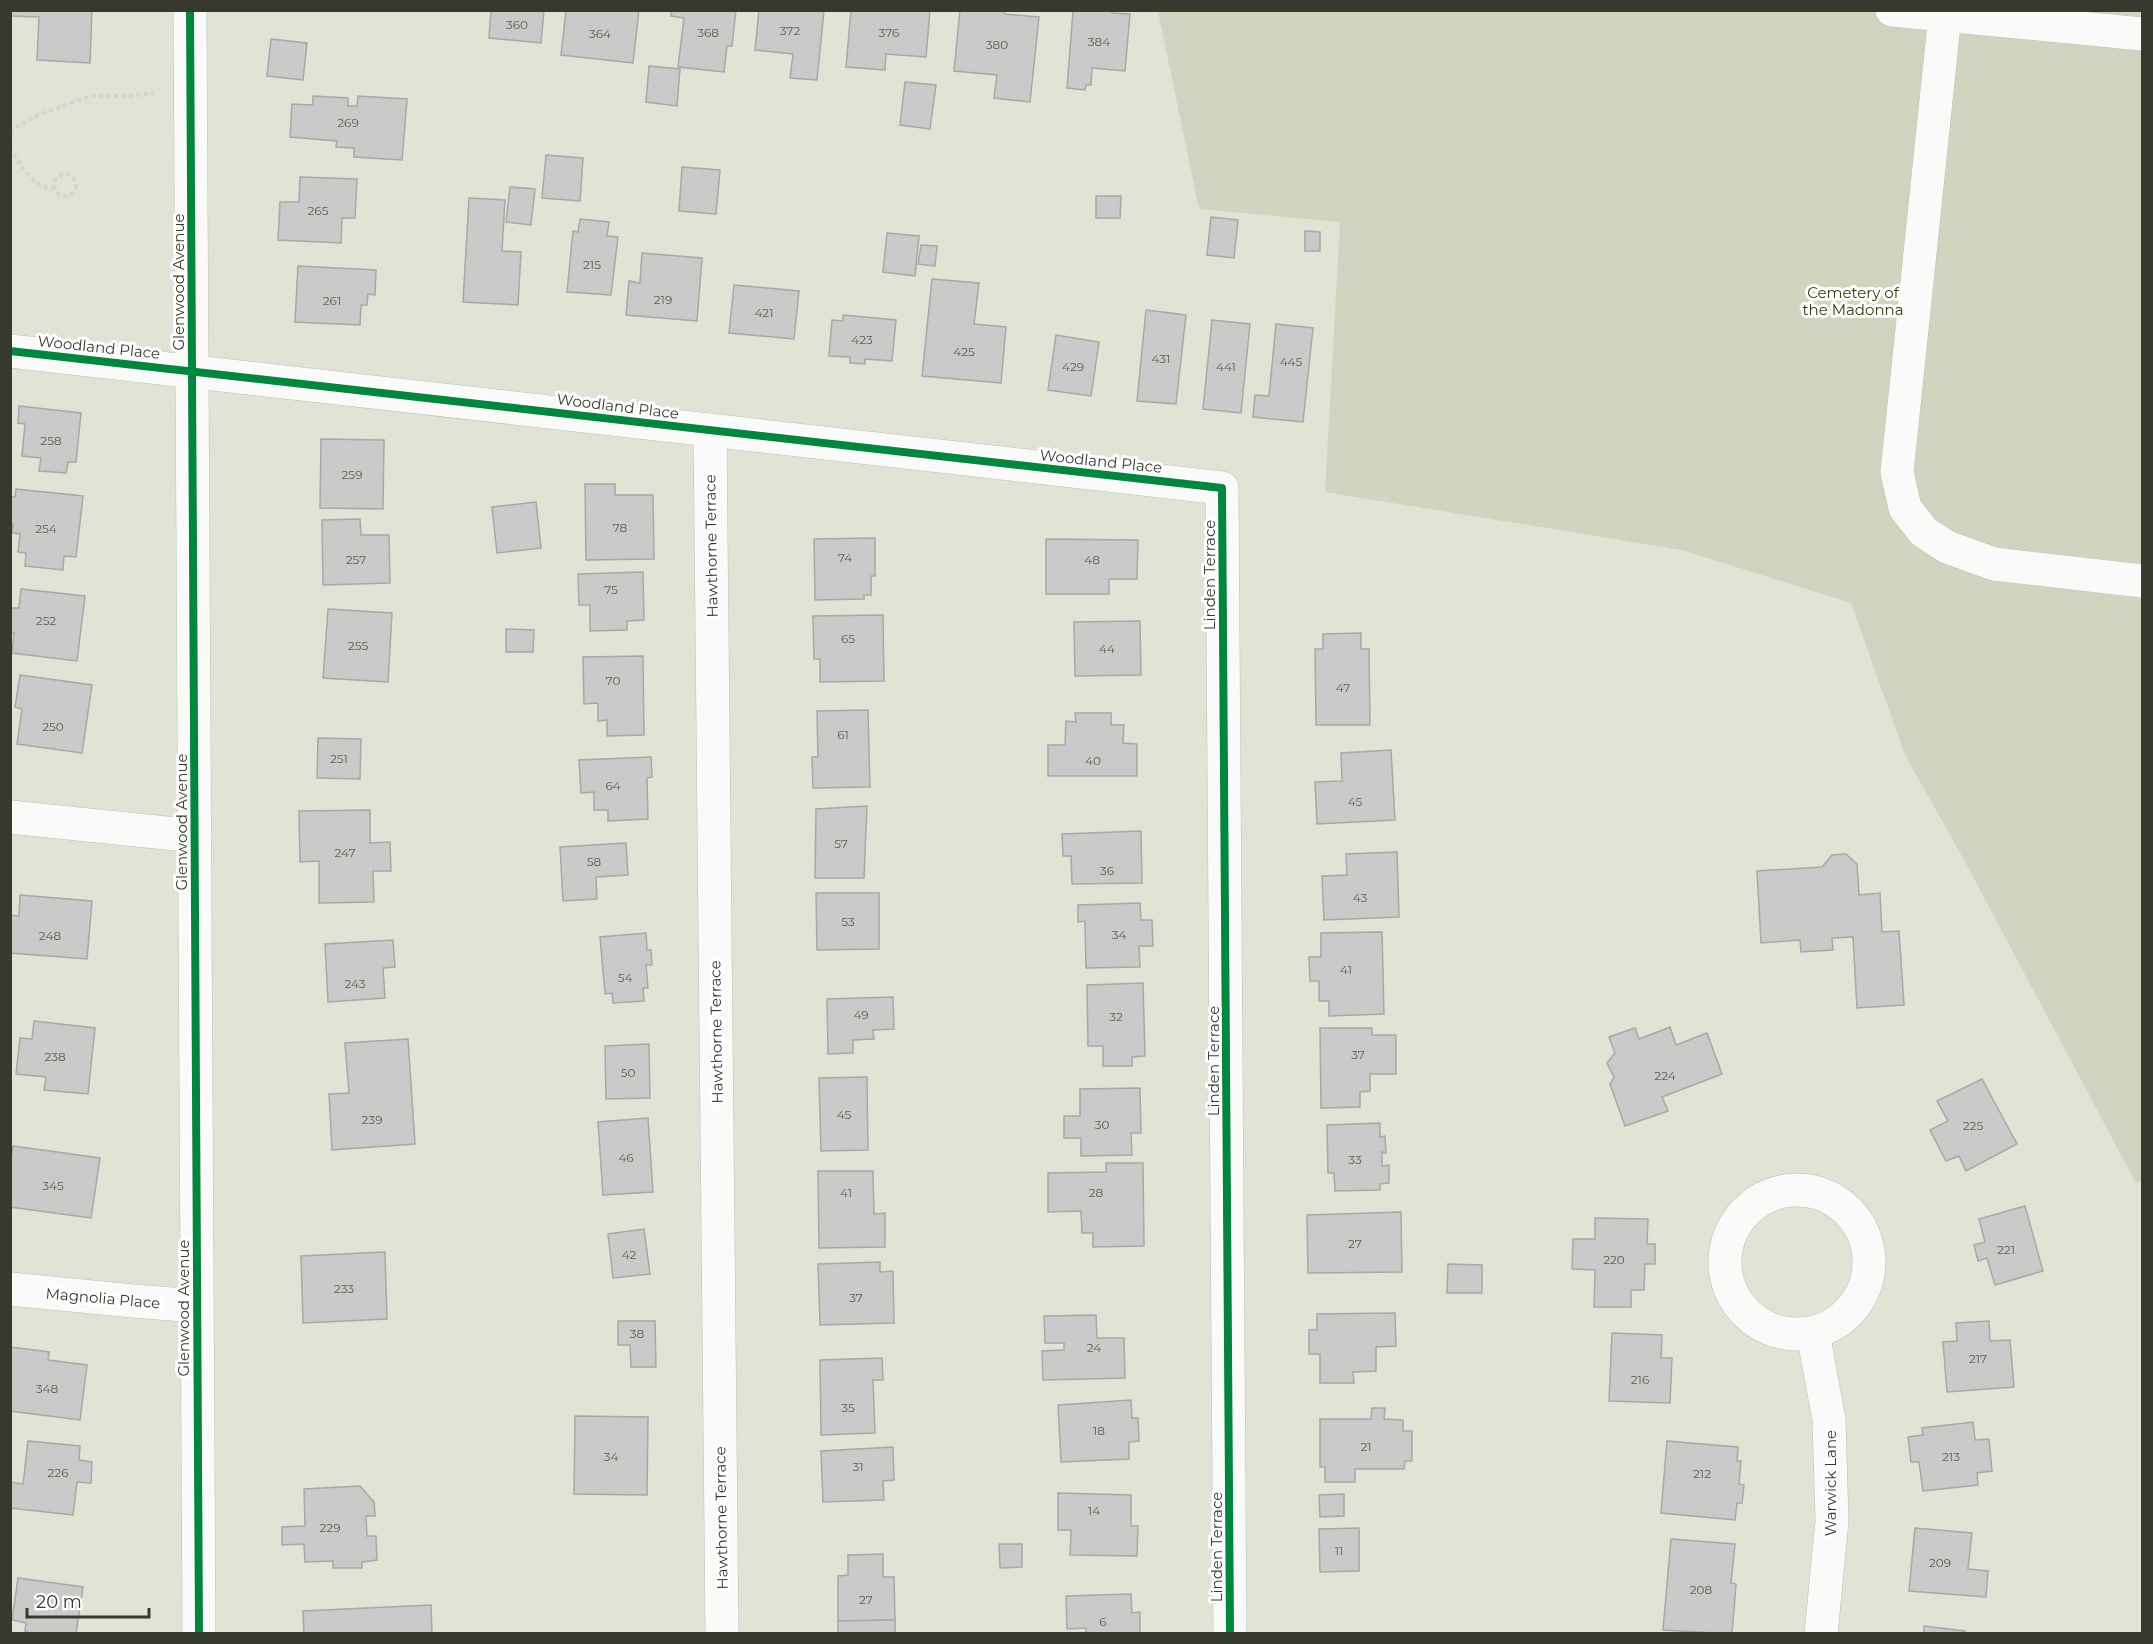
<svg xmlns="http://www.w3.org/2000/svg" width="2153" height="1644" viewBox="0 0 2153 1644" font-family="Montserrat,sans-serif">
	<rect width="100%" height="100%" fill="#e0e4d4"/>
	<path fill="#d0d5c0" d="M1158,11h984v1170l-6,2 -172,-323 -59,-105 -54,-152 -169,-53 -357,-58 15,-270 -141,-13z"/>
	<g fill="#cbcac8" stroke="#a8a8a6" stroke-width="1.5">
		<path d="M10,10h82l-2,53 -53,-3 2,-43 -29,-1z"/>
		<path d="M491,10h53l-3,33 -52,-5z"/>
		<path d="M566,10h73l-6,53 -72,-8z"/>
		<path d="M671,10h65l-4,36h-5l-3,26 -46,-5 6,-49 -13,-2z"/>
		<path d="M759,10h65l-7,70 -27,-2 3,-24 -38,-4z"/>
		<path d="M851,10h79l-4,47 -40,-3 -1,16 -39,-3z"/>
		<path d="M960,10h45v4l34,3 -9,85 -36,-4 3,-23 -43,-4z"/>
		<path d="M1089,10h23v3l18,1 -5,57 -33,-3 -1,17h-5l-1,5 -18,-2 6,-77z"/>
		<path d="M271,39l36,4 -4,37 -36,-4z"/>
		<path d="M649,66l31,3 -3,37 -31,-4z"/>
		<path d="M905,82l31,3 -6,44 -30,-4z"/>
		<path d="M313,96l35,2v8h9l1,-10 49,3 -5,61 -48,-3v-9l-18,-1 1,-6 -47,-4 2,-33 21,1z"/>
		<path d="M546,155l37,3 -3,43 -38,-3z"/>
		<path d="M682,167l38,3 -4,44 -37,-3z"/>
		<path d="M300,177l57,2 -2,39h-13l-1,25 -63,-3 2,-38h19z"/>
		<path d="M510,187l25,2 -4,36 -25,-3z"/>
		<path d="M1096,196h25l-1,22h-24z"/>
		<path d="M469,198l36,2 -3,51 19,1 -3,53 -55,-3z"/>
		<path d="M1211,217l27,3 -4,38 -27,-3z"/>
		<path d="M580,219l29,3 -2,14 11,1 -7,58 -44,-3 6,-61 5,1z"/>
		<path d="M1305,231l15,1v19h-15z"/>
		<path d="M887,233l32,3 -4,40 -32,-4z"/>
		<path d="M921,245l16,1 -2,20 -17,-2z"/>
		<path d="M642,253l60,5 -5,63 -71,-6 3,-34 11,2z"/>
		<path d="M298,266l78,4 -1,25 -7,-1 -1,11h-6l-1,20 -65,-3z"/>
		<path d="M932,279l47,4 -5,41 32,3 -5,56 -79,-7z"/>
		<path d="M734,285l65,6 -5,48 -65,-6z"/>
		<path d="M1146,310l40,5 -10,89 -39,-3z"/>
		<path d="M843,315l53,5 -4,41 -27,-2v5l-15,-1v-6l-21,-1 3,-36 11,1z"/>
		<path d="M1212,320l38,4 -9,89 -38,-4z"/>
		<path d="M1276,324l37,4 -10,94 -50,-5 2,-22 14,1z"/>
		<path d="M1056,335l43,7 -8,54 -43,-6z"/>
		<path d="M19,406l62,7 -5,49h-8l-2,11 -27,-2 2,-13 -19,-2 3,-32 -7,-1z"/>
		<path d="M321,439l63,1 -1,69 -63,-1z"/>
		<path d="M585,484h30v11h38l1,64 -68,1z"/>
		<path d="M16,489l67,7 -7,61 -12,-1 -1,14 -38,-4 1,-13 -8,-1 2,-18 -8,-1 1,-9h-3v-27h5z"/>
		<path d="M536,502l5,46 -44,5 -5,-46z"/>
		<path d="M360,519l1,16h28l1,48 -67,2 -1,-65z"/>
		<path d="M875,538v38h-4v19h-7v4l-49,1 -1,-61z"/>
		<path d="M1046,539l92,1 -1,39h-28v15h-63z"/>
		<path d="M643,572l1,48 -17,1v9l-37,1v-26h-11l-1,-31z"/>
		<path d="M21,589l64,7 -8,65 -65,-8 2,-20h-4v-25h9z"/>
		<path d="M328,609l64,4 -4,69 -65,-4z"/>
		<path d="M883,615l1,66 -64,1v-23h-6l-1,-43z"/>
		<path d="M1140,621l1,54 -66,1 -1,-54z"/>
		<path d="M506,629l28,1 -1,22h-27z"/>
		<path d="M1361,633v16h8l1,76h-54l-1,-76h8v-15z"/>
		<path d="M643,656l1,79 -37,1v-16l-9,1v-18l-14,1 -1,-47z"/>
		<path d="M20,675l72,10 -10,68 -65,-9 5,-35 -7,-2z"/>
		<path d="M868,710l2,77 -57,1 -1,-31h6l-1,-46z"/>
		<path d="M1075,713h36v12h13l-1,18 14,1v32h-89v-31h17l1,-24 10,1z"/>
		<path d="M318,738l43,1 -1,40 -43,-1z"/>
		<path d="M1391,750l4,70 -78,4 -2,-42 27,-1 -1,-28z"/>
		<path d="M651,757l1,20 -5,1 1,41 -40,2v-11h-14v-18l-13,1 -2,-33z"/>
		<path d="M867,806l-3,72h-49l1,-69z"/>
		<path d="M370,810v33l20,-1 1,29h-18l1,31 -55,1v-42l-19,1 -1,-51z"/>
		<path d="M1141,831l1,52 -70,1 -1,-28h-8l-1,-22z"/>
		<path d="M626,843l2,32 -32,2 1,22 -34,2 -3,-54z"/>
		<path d="M1397,852l2,65 -75,3 -2,-44 25,-1 -1,-21z"/>
		<path d="M1846,854l11,10 2,31 21,-2 2,39 17,-1 5,74 -47,3 -4,-71 -21,1 1,12 -32,2 -1,-12 -39,3 -4,-72 65,-4 10,-12z"/>
		<path d="M816,893h63v56l-62,1z"/>
		<path d="M20,895l72,6 -5,58 -77,-6v-38l9,1z"/>
		<path d="M1140,903l1,17h11l1,26h-14l1,21 -54,1 -1,-47 -7,1v-17z"/>
		<path d="M1382,932l2,82 -55,2v-15h-10v-20h-9l-1,-24h12v-24z"/>
		<path d="M646,933l1,17h4l1,15h-6l2,23h-5l1,13 -31,2 -1,-10 -7,1 -5,-57z"/>
		<path d="M393,940l2,27 -12,1 2,30 -57,4 -3,-58z"/>
		<path d="M1143,983l2,73 -13,1v9h-29v-20h-15l-1,-61z"/>
		<path d="M893,997l1,32 -21,1 1,9 -21,1v13l-25,1 -1,-55z"/>
		<path d="M34,1021l61,7 -7,66 -44,-4 2,-13 -30,-3 4,-36 12,1z"/>
		<path d="M1670,1027l6,18 31,-12 15,41 -60,23 6,14 -43,15 -15,-42 4,-7 -7,-14 8,-10 -6,-16 26,-9 4,11z"/>
		<path d="M1320,1028h52v7h24v39h-26v17l-10,1v15l-39,1z"/>
		<path d="M408,1039l7,105 -83,6 -3,-56 20,-1 -4,-50z"/>
		<path d="M649,1044l1,54 -44,1 -1,-53z"/>
		<path d="M867,1077l1,73 -47,1 -2,-73z"/>
		<path d="M1982,1079l35,65 -51,27 -7,-15 -13,5 -16,-31 18,-9 -11,-20z"/>
		<path d="M1140,1088l1,45h-10l1,22 -51,1v-18h-17v-22h16v-27z"/>
		<path d="M648,1118l5,74 -50,3 -5,-73z"/>
		<path d="M1380,1123v14l5,-1 1,17 -4,-1v14l7,-1v18l-9,1v6l-45,1 -1,-18h-6l-1,-48z"/>
		<path d="M13,1146l87,12 -9,60 -81,-11v-44z"/>
		<path d="M1106,1163h37l1,83 -51,1v-14h-11l-1,-22 -33,1v-39l58,-1z"/>
		<path d="M818,1171h55l1,43 11,-1v34l-66,1z"/>
		<path d="M2025,1206l18,65 -48,14 -8,-27 -9,3 -4,-16 11,-3 -6,-23z"/>
		<path d="M1401,1212l1,60 -94,1 -1,-58z"/>
		<path d="M1595,1218l53,1 -1,25h8v20h-10l-1,26h-13v17h-37l1,-37 -23,-1 1,-30h22z"/>
		<path d="M644,1229l6,45 -37,4 -5,-44z"/>
		<path d="M385,1252l2,67 -84,4 -2,-67z"/>
		<path d="M880,1262v10l13,-1 1,52 -74,2 -2,-61z"/>
		<path d="M1448,1264l34,1v28h-35z"/>
		<path d="M1395,1313l1,33 -20,1v24l-23,1 1,11h-34v-29h-11v-24h8v-16z"/>
		<path d="M1096,1315l1,23h27l1,40 -82,2 -1,-29 22,-1v-7h-19l-1,-27z"/>
		<path d="M618,1321h37l1,46h-25l-1,-22h-12z"/>
		<path d="M1989,1321l1,20 20,-1 4,47 -67,5 -4,-50 14,-1 -1,-18z"/>
		<path d="M1612,1333l50,2 -1,23h11l-2,45 -61,-2z"/>
		<path d="M10,1347l39,5 -1,8 39,5 -7,55 -70,-9z"/>
		<path d="M882,1358l1,22h-10l2,53 -54,2 -1,-75z"/>
		<path d="M1131,1400l1,18h6l1,23 -10,1v17l-68,3 -3,-57z"/>
		<path d="M1372,1408h13l-1,11 19,1v11h9v30h-7l-1,8h-49v13h-30v-15h-5v-48h51z"/>
		<path d="M575,1416l73,1 -1,78 -73,-1z"/>
		<path d="M1973,1422l2,18 14,-1 3,32 -15,2 1,12 -55,6 -4,-29h-8l-3,-25 15,-2 -1,-7z"/>
		<path d="M28,1441l52,5 -1,14 13,2 -1,21 -14,-1 -4,33 -63,-7v-26l13,2z"/>
		<path d="M1667,1441l71,6 -1,14h4l-2,23 5,1 -2,18h-5l-2,17 -74,-7z"/>
		<path d="M893,1447l1,33 -11,1 1,19 -61,2 -2,-51z"/>
		<path d="M360,1486l14,16 1,14h-9l1,20h9l1,24 -15,2v6h-29v-7l-28,1 -1,-18 -22,1v-18l23,-1 -1,-37z"/>
		<path d="M1058,1493l73,2v31h7l-1,30 -67,-1 1,-25h-13z"/>
		<path d="M1344,1494v22l-24,1 -1,-22z"/>
		<path d="M1359,1528v43l-39,1 -1,-43z"/>
		<path d="M1915,1528l57,5 -4,36 20,2 -2,26 -77,-6z"/>
		<path d="M1671,1539l64,5 -4,39 5,1 -4,50 -69,-4z"/>
		<path d="M999,1544h23v23l-22,1z"/>
		<path d="M883,1554v23h11l1,43 -57,1v-45l10,-1v-20z"/>
		<path d="M18,1578l65,9 -7,47h-45l-6,-3 1,-8 -14,-3z"/>
		<path d="M1131,1594l1,19 8,-1v21l-54,1v-6l-19,1 -1,-33z"/>
		<path d="M431,1605l1,29h-128l-1,-23z"/>
		<path d="M895,1620v14h-57v-13z"/>
		<path d="M1924,1626l41,5v3h-41z"/>
	</g>
	<g fill="none" stroke-linecap="round" stroke-linejoin="round">
		<g stroke="#bdc0b3" stroke-width="34">
			<g id="minor">
				<path d="M190,10l9,1624"/>
				<path d="M1892,10l250,24"/>
				<path d="M1945,15l-48,457 8,36 19,24 23,15 47,17 148,17"/>
				<path d="M10,351l1212,137 8,1146"/>
				<path d="M710,430l12,1204"/>
				<path d="M10,817l185,19"/>
				<circle cx="1797" cy="1262" r="72"/>
				<path d="M10,1289l123,12 64,5"/>
				<path d="M1813,1333l16,87 3,101 -11,113"/>
			</g>
		</g>
		<g stroke="#d4d6d1" stroke-width="4" stroke-dasharray="4.5 3" stroke-linecap="butt">
			<path d="M10,133l9,-8 19,-10 54,-19h38l24,-3"/>
			<path d="M10,147c10,18 22,40 44,42"/>
			<circle cx="65" cy="185" r="11"/>
		</g>
		<use href="#minor" stroke="#fafbf9" stroke-width="33"/>
		<g stroke="#fff" stroke-width="11">
			<g id="cycleway">
				<path d="M190,10l9,1624"/>
				<path d="M10,351l1212,137 8,1146"/>
			</g>
		</g>
		<use href="#cycleway" stroke="#00873e" stroke-width="8"/>
	</g>
	<g text-anchor="middle" dominant-baseline="central" stroke-width="6" stroke-linejoin="round" paint-order="stroke">
		<g font-size="12" fill="#5b5e54">
			<text x="517" y="24">360</text>
			<text x="790" y="30">372</text>
			<text x="708" y="32">368</text>
			<text x="889" y="32">376</text>
			<text x="600" y="33">364</text>
			<text x="1099" y="41">384</text>
			<text x="997" y="44">380</text>
			<text x="348" y="122">269</text>
			<text x="318" y="210">265</text>
			<text x="592" y="264">215</text>
			<text x="663" y="299">219</text>
			<text x="332" y="300">261</text>
			<text x="764" y="312">421</text>
			<text x="862" y="339">423</text>
			<text x="964" y="351">425</text>
			<text x="1161" y="358">431</text>
			<text x="1291" y="361">445</text>
			<text x="1073" y="366">429</text>
			<text x="1226" y="366">441</text>
			<text x="51" y="440">258</text>
			<text x="352" y="474">259</text>
			<text x="620" y="527">78</text>
			<text x="46" y="528">254</text>
			<text x="845" y="557">74</text>
			<text x="356" y="559">257</text>
			<text x="1092" y="559">48</text>
			<text x="611" y="589">75</text>
			<text x="46" y="620">252</text>
			<text x="848" y="638">65</text>
			<text x="358" y="645">255</text>
			<text x="1107" y="648">44</text>
			<text x="613" y="680">70</text>
			<text x="1343" y="687">47</text>
			<text x="53" y="726">250</text>
			<text x="843" y="734">61</text>
			<text x="339" y="758">251</text>
			<text x="1093" y="760">40</text>
			<text x="613" y="785">64</text>
			<text x="1355" y="801">45</text>
			<text x="841" y="843">57</text>
			<text x="345" y="852">247</text>
			<text x="594" y="861">58</text>
			<text x="1107" y="870">36</text>
			<text x="1360" y="897">43</text>
			<text x="848" y="921">53</text>
			<text x="1119" y="934">34</text>
			<text x="50" y="935">248</text>
			<text x="1346" y="969">41</text>
			<text x="625" y="977">54</text>
			<text x="355" y="983">243</text>
			<text x="861" y="1014">49</text>
			<text x="1116" y="1016">32</text>
			<text x="1358" y="1054">37</text>
			<text x="55" y="1056">238</text>
			<text x="628" y="1072">50</text>
			<text x="1665" y="1075">224</text>
			<text x="844" y="1114">45</text>
			<text x="372" y="1119">239</text>
			<text x="1102" y="1124">30</text>
			<text x="1973" y="1125">225</text>
			<text x="626" y="1157">46</text>
			<text x="1355" y="1159">33</text>
			<text x="53" y="1185">345</text>
			<text x="846" y="1192">41</text>
			<text x="1096" y="1192">28</text>
			<text x="1355" y="1243">27</text>
			<text x="2006" y="1249">221</text>
			<text x="629" y="1254">42</text>
			<text x="1614" y="1259">220</text>
			<text x="344" y="1288">233</text>
			<text x="856" y="1297">37</text>
			<text x="637" y="1333">38</text>
			<text x="1094" y="1347">24</text>
			<text x="1978" y="1358">217</text>
			<text x="1640" y="1379">216</text>
			<text x="47" y="1388">348</text>
			<text x="848" y="1407">35</text>
			<text x="1099" y="1430">18</text>
			<text x="1366" y="1446">21</text>
			<text x="611" y="1456">34</text>
			<text x="1951" y="1456">213</text>
			<text x="858" y="1466">31</text>
			<text x="58" y="1472">226</text>
			<text x="1702" y="1473">212</text>
			<text x="1094" y="1510">14</text>
			<text x="330" y="1527">229</text>
			<text x="1339" y="1550">11</text>
			<text x="1940" y="1562">209</text>
			<text x="1701" y="1589">208</text>
			<text x="866" y="1599">27</text>
			<text x="1103" y="1621">6</text>
		</g>
		<g font-size="15" fill="#363a2e" stroke="#fff">
			<text transform="translate(178 282) rotate(-90)">Glenwood Avenue</text>
			<text transform="translate(99 347) rotate(6)">Woodland Place</text>
			<text transform="translate(618 406) rotate(7)">Woodland Place</text>
			<text transform="translate(1101 461) rotate(6)">Woodland Place</text>
			<text transform="translate(711 546) rotate(-91)">Hawthorne Terrace</text>
			<text transform="translate(1209 575) rotate(-90)">Linden Terrace</text>
			<text transform="translate(181 822) rotate(-90)">Glenwood Avenue</text>
			<text transform="translate(716 1032) rotate(-91)">Hawthorne Terrace</text>
			<text transform="translate(1213 1061) rotate(-90)">Linden Terrace</text>
			<text transform="translate(103 1298) rotate(5)">Magnolia Place</text>
			<text transform="translate(183 1308) rotate(-90)">Glenwood Avenue</text>
			<text transform="translate(1830 1483) rotate(-90)">Warwick Lane</text>
			<text transform="translate(721 1518) rotate(-91)">Hawthorne Terrace</text>
			<text transform="translate(1216 1547) rotate(-90)">Linden Terrace</text>
		</g>
		<g font-size="15" fill="#343d0e" stroke="#fff">
			<text x="1853" y="292">Cemetery of<tspan x="1853" dy="17">the Madonna</tspan></text>
		</g>
	</g>
	<rect width="2153" height="1644" fill="none" stroke="#363a2e" stroke-width="24"/>
	<path d="M27 1608v9h122v-9" fill="none" stroke="#363a2e" stroke-width="3"/>
	<text x="36" y="1608" font-size="18" fill="#363a2e" stroke="#ffffff" stroke-width="4.5" paint-order="stroke">20 m</text>
</svg>
